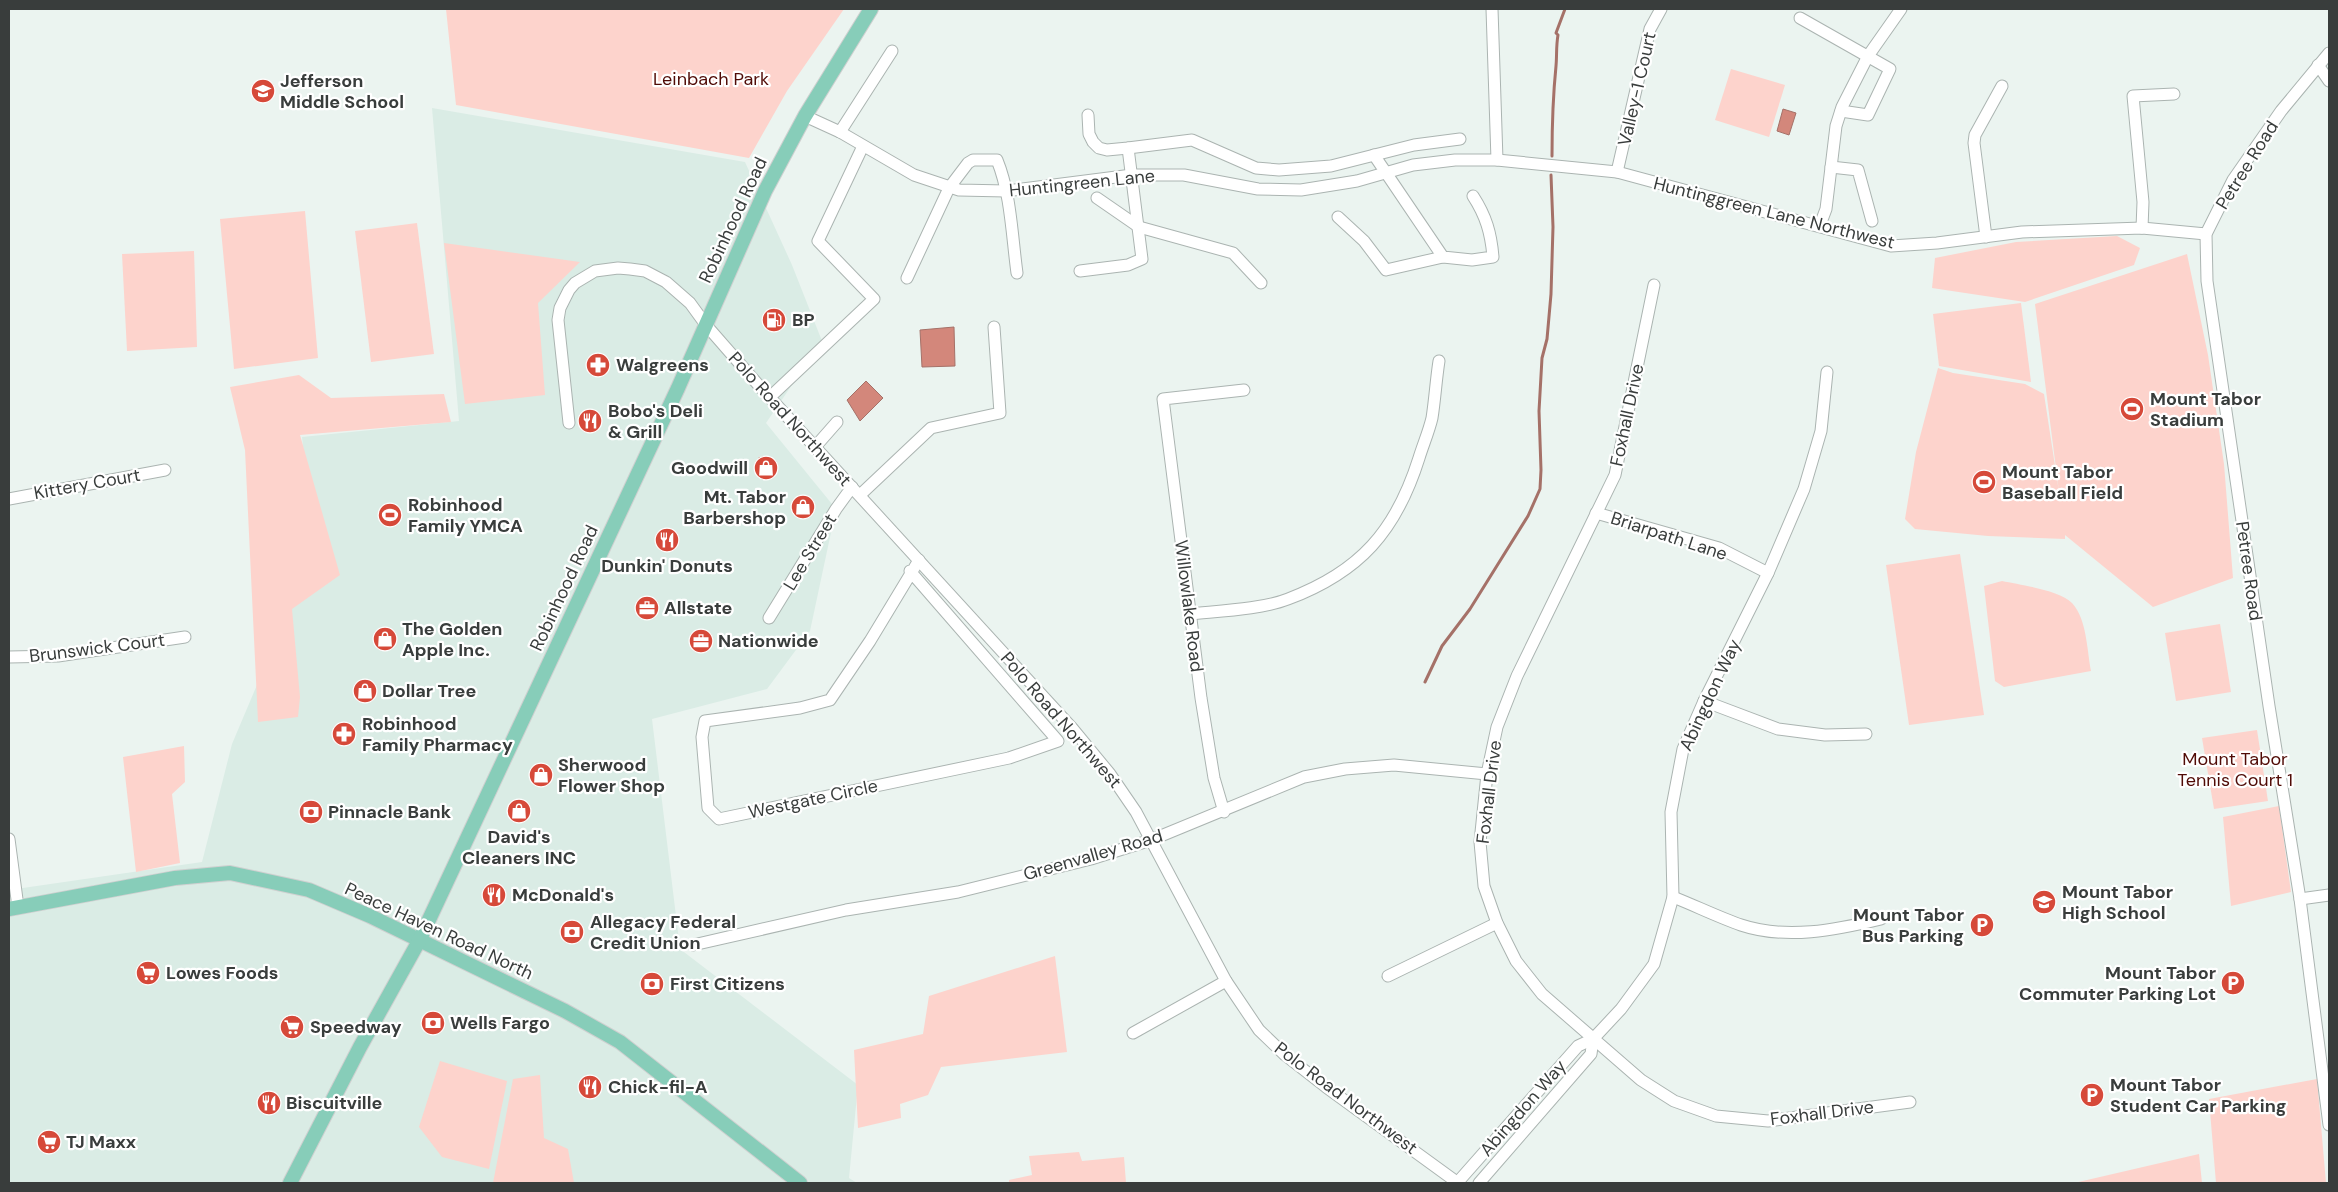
<svg xmlns="http://www.w3.org/2000/svg" width="2338" height="1192" viewBox="0 0 2338 1192" font-family="'DM Sans',sans-serif">
	<rect width="100%" height="100%" fill="#ebf4f0"/>
	<path fill="#daece5" d="M432,108l313,54 47,103 30,76 -56,82 70,86 -26,122 -43,58 -115,30 28,230 178,136 -9,93 8,5h-848v-293l193,-28 30,-118 82,-194 -12,-113 157,-16z"/>
	<g fill="#fdd3cc">
		<path d="M446,9h398l-57,82 -38,67 -293,-53z"/>
		<path d="M1731,69l54,16 -16,52 -54,-17z"/>
		<path d="M305,211l13,147 -84,11 -14,-150z"/>
		<path d="M417,223l17,131 -63,8 -16,-131z"/>
		<path d="M2117,236l23,12 -6,17 -109,37 -93,-14 3,-30 81,-16z"/>
		<path d="M444,243l136,19 -42,41 7,92 -80,9z"/>
		<path d="M194,251l3,96 -70,4 -5,-97z"/>
		<path d="M2187,254l21,101 16,109 9,114 -80,29 -88,-72v4l-77,-3 -73,-7 -10,-10 11,-67 22,-84 15,5 72,11 19,10 15,98 -24,-188z"/>
		<path d="M2021,303l10,79 -92,-16 -6,-52z"/>
		<path d="M299,375l32,23 113,-4 7,28 -151,13 40,140 -48,34 8,88 -2,20 -40,5 -13,-272 -15,-63z"/>
		<path d="M1960,554l24,161 -75,10 -23,-160z"/>
		<path d="M2002,581c19,4 57,9 70,22 15,16 15,48 19,68l-87,16 -9,-6 -11,-95z"/>
		<path d="M2220,624l11,68 -55,9 -11,-68z"/>
		<path d="M2257,730l11,71 -54,8 -12,-71z"/>
		<path d="M184,746l1,36 -13,12 8,69 -44,9 -13,-115z"/>
		<path d="M2279,806l12,86 -60,14 -8,-89z"/>
		<path d="M1055,956l12,96 -126,15 -13,28 -28,9 1,14 -43,10 -4,-78 69,-16 6,-38z"/>
		<path d="M440,1061l67,20 -18,88 -47,-12 -23,-30z"/>
		<path d="M540,1075l4,63 24,11 6,34h-81l20,-104z"/>
		<path d="M2317,1079l9,104h-110l-7,-84z"/>
		<path d="M1079,1152l3,9 42,-4 2,26h-117v-3l23,-5 -3,-19z"/>
		<path d="M2199,1154l3,29h-128z"/>
	</g>
	<g fill="#d3877b" stroke="#a57168">
		<path d="M1783,109l13,4 -7,22 -12,-4z"/>
		<path d="M954,327l1,39 -33,1 -2,-37z"/>
		<path d="M866,381l17,17 -23,23 -13,-21z"/>
	</g>
	<g fill="none" stroke-linecap="round" stroke-linejoin="round">
		<g stroke="#a57168" stroke-width="3">
			<path d="M1552,156c0,-30 1,-60 4,-90 1,-11 0,-20 2,-31l-2,-2 9,-24"/>
			<path d="M1425,682l17,-36 28,-37 58,-93 12,-27 1,-19 -2,-59 3,-53 5,-19 4,-45 2,-67 -2,-52"/>
		</g>
		<g stroke="#abb4b1" stroke-width="13">
			<g id="minor">
				<path d="M1492,9l5,151"/>
				<path d="M1800,18l90,51 -22,46 -27,-4"/>
				<path d="M2329,53l-48,58 -48,69 -27,54 1,47 62,425 31,193 29,226"/>
				<path d="M2318,65l11,16"/>
				<path d="M1088,115l1,19 4,8 6,6 8,2 21,-2 64,-8 64,28 23,2 52,-4 83,-21 46,-6"/>
				<path d="M805,116l35,16 74,43 45,15 47,1 126,-16h52l74,14 43,1 56,-9 56,-16 42,-5h42l120,12 274,74 46,-3 85,-11 120,-4 64,6"/>
				<path d="M840,132l52,-81"/>
				<path d="M1374,155l69,102 29,3 21,-3c-2,-24 -7,-41 -20,-61"/>
				<path d="M1831,167l27,3 14,51"/>
				<path d="M1617,172l33,-143 11,-20"/>
				<path d="M1097,198l42,29 94,26 28,30"/>
				<path d="M1338,217l26,24 22,29 57,-13"/>
				<path d="M1820,225l6,-16 10,-83 6,-19 26,-51 33,-47"/>
				<path d="M2142,228l1,-26 -10,-106 41,-2"/>
				<path d="M1986,237l-12,-94 1,-8 27,-49"/>
				<path d="M1080,271l48,-6 14,-6 -14,-111"/>
				<path d="M907,278l42,-90 19,-25 5,-3h24c14,34 15,77 20,113"/>
				<path d="M1654,285l-39,190 -98,201 -20,51 -10,47 -7,68 4,44 13,37 19,38 26,33 99,86 33,21 42,15 52,5 142,-19"/>
				<path d="M770,397l104,-98 -56,-58 45,-95"/>
				<path d="M569,423l-11,-103 2,-12 9,-18 6,-7 20,-12 23,-3 12,1 15,2 21,11 24,21 16,22 55,63 311,340 38,46 26,38 90,169 33,49 26,25 41,32 132,96"/>
				<path d="M815,447l22,-25"/>
				<path d="M860,495l71,-67 69,-15 -6,-86"/>
				<path d="M9,499l156,-29"/>
				<path d="M1596,513l123,35 49,25"/>
				<path d="M910,571l148,170 -49,17 -290,61 -11,-11 -6,-71 3,-16 95,-13 30,-8 40,-59 49,-81"/>
				<path d="M1190,614c28,-3 73,-5 98,-15 72,-27 108,-68 131,-141 4,-13 10,-27 13,-40 3,-19 4,-38 7,-57"/>
				<path d="M769,618l67,-109 16,-22"/>
				<path d="M9,657l49,-1 127,-19"/>
				<path d="M1704,701l74,28 47,6 41,-1"/>
				<path d="M1224,812l-10,-34 -13,-80 -38,-299 81,-9"/>
				<path d="M9,839l9,68"/>
				<path d="M1673,897c23,9 45,20 68,28 45,15 95,5 140,-6"/>
				<path d="M2300,899l29,-4"/>
				<path d="M693,945l153,-35 112,-18 133,-33 60,-19 153,-63 41,-8 49,-4 93,9"/>
				<path d="M1388,976l109,-53"/>
				<path d="M1133,1033l93,-52"/>
				<path d="M1457,1183l121,-137 15,-7 28,-30 33,-45 19,-67 -2,-85 12,-63 21,-48 64,-128 36,-84 17,-58 6,-59"/>
				<path d="M1479,1183l112,-129 2,-15"/>
			</g>
		</g>
		<g stroke="#cfd0d0" stroke-width="16">
			<g id="major">
				<path d="M9,909l166,-31 55,-5 79,17 61,26 195,95 55,31 180,141"/>
				<path d="M290,1183l70,-136 59,-106 259,-553 87,-197 40,-75 66,-107"/>
			</g>
		</g>
		<use href="#minor" stroke="#fff" stroke-width="11"/>
		<use href="#major" stroke="#87cdb9" stroke-width="14"/>
	</g>
	<defs>
		<g id="school-disc" transform="scale(1.25)"><circle r="9.5" fill="#d64939" stroke="#fff"/><path d="M0-5L7-2L0 1L-7-2ZM-4 1L0 2.5L4 1V4Q0 6-4 4Z" fill="#fff"/></g>
		<g id="fuel-disc" transform="scale(1.25)"><circle r="9.5" fill="#d64939" stroke="#fff"/><path d="M-5.5-6h7V0h2V4h1.3V-2.5L3-4.5l.8-.8L6-3V5H2.5V1h-1V6h-7ZM-4.2-4.7v3.2H.2V-4.7Z" fill="#fff"/></g>
		<g id="pharmacy-disc" transform="scale(1.25)"><circle r="9.5" fill="#d64939" stroke="#fff"/><path d="M-2-6h4v4h4v4h-4v4h-4v-4h-4v-4h4Z" fill="#fff"/></g>
		<g id="stadium-disc" transform="scale(1.25)"><circle r="9.5" fill="#d64939" stroke="#fff"/><path d="M0-5a6.5 5 0 1 0 0 10a6.5 5 0 1 0 0-10ZM-3.5-1.8h7v3.6h-7Z" fill="#fff"/></g>
		<g id="restaurant-disc" transform="scale(1.25)"><circle r="9.5" fill="#d64939" stroke="#fff"/><path d="M-5-6h1v4h1v-4h1v4h1v-4h1v5L-1.5 .5V6h-2V.5L-5-1ZM5-6V6H3V1.5H1.5Q1.5-4 5-6Z" fill="#fff"/></g>
		<g id="shop-disc" transform="scale(1.25)"><circle r="9.5" fill="#d64939" stroke="#fff"/><path d="M-5-2.5h2.3a2.7 3.5 0 0 1 5.4 0H5L5.5 6h-11ZM-1.5-2.5h3a1.5 2.3 0 0 0-3 0Z" fill="#fff"/></g>
		<g id="office-disc" transform="scale(1.25)"><circle r="9.5" fill="#d64939" stroke="#fff"/><path d="M-6-3h4V-5.5h4V-3h4V5H-6ZM-1-4.5V-3h2v-1.5ZM-6 0V1H6V0Z" fill="#fff"/></g>
		<g id="bank-disc" transform="scale(1.25)"><circle r="9.5" fill="#d64939" stroke="#fff"/><path d="M-6-4H6V4H-6ZM0-2.3a2.3 2.3 0 1 0 0 4.6a2.3 2.3 0 1 0 0-4.6Z" fill="#fff"/></g>
		<g id="parking-disc" transform="scale(1.25)"><circle r="9.5" fill="#d64939" stroke="#fff"/><path d="M-3.5-5.5H1a3.5 3.5 0 0 1 0 7H-1V5.5H-3.5ZM-1-3.4V-.6H.8a1.4 1.4 0 0 0 0-2.8Z" fill="#fff"/></g>
		<g id="supermarket-disc" transform="scale(1.25)"><circle r="9.5" fill="#d64939" stroke="#fff"/><path d="M-6-5.5h2.5l.6 2H6L4.5 2H-2.5L-4.4-4H-6ZM-1.5 3.2a1.3 1.3 0 1 0 .1 0ZM3 3.2a1.3 1.3 0 1 0 .1 0Z" fill="#fff"/></g>
	</defs>
	<g fill-rule="evenodd">
		<use href="#school-disc" x="263" y="91"/>
		<use href="#fuel-disc" x="774" y="320"/>
		<use href="#pharmacy-disc" x="598" y="365"/>
		<use href="#stadium-disc" x="2132" y="409"/>
		<use href="#restaurant-disc" x="590" y="421"/>
		<use href="#shop-disc" x="766" y="468"/>
		<use href="#stadium-disc" x="1984" y="482"/>
		<use href="#shop-disc" x="803" y="507"/>
		<use href="#stadium-disc" x="390" y="515"/>
		<use href="#restaurant-disc" x="667" y="540"/>
		<use href="#office-disc" x="647" y="608"/>
		<use href="#shop-disc" x="385" y="639"/>
		<use href="#office-disc" x="701" y="641"/>
		<use href="#shop-disc" x="365" y="691"/>
		<use href="#pharmacy-disc" x="344" y="734"/>
		<use href="#shop-disc" x="541" y="775"/>
		<use href="#shop-disc" x="519" y="811"/>
		<use href="#bank-disc" x="311" y="812"/>
		<use href="#restaurant-disc" x="494" y="895"/>
		<use href="#school-disc" x="2044" y="902"/>
		<use href="#parking-disc" x="1982" y="925"/>
		<use href="#bank-disc" x="572" y="932"/>
		<use href="#supermarket-disc" x="148" y="973"/>
		<use href="#parking-disc" x="2233" y="983"/>
		<use href="#bank-disc" x="652" y="984"/>
		<use href="#bank-disc" x="433" y="1023"/>
		<use href="#supermarket-disc" x="292" y="1027"/>
		<use href="#restaurant-disc" x="590" y="1087"/>
		<use href="#parking-disc" x="2092" y="1095"/>
		<use href="#restaurant-disc" x="269" y="1103"/>
		<use href="#supermarket-disc" x="49" y="1142"/>
	</g>
	<g text-anchor="middle" dominant-baseline="central" stroke-width="4.5" stroke-linejoin="round" paint-order="stroke">
		<g font-size="18" fill="#500b06" stroke="#fff">
			<text x="711" y="79">Leinbach Park</text>
			<text x="2235" y="759">Mount Tabor<tspan x="2235" dy="21">Tennis Court 1</tspan></text>
		</g>
		<g font-size="18" font-weight="bold" fill="#393d3c" stroke="#fff" text-anchor="start">
			<text x="280" y="81">Jefferson<tspan x="280" dy="21">Middle School</tspan></text>
			<text x="792" y="320">BP</text>
			<text x="616" y="365">Walgreens</text>
			<text x="2150" y="399">Mount Tabor<tspan x="2150" dy="21">Stadium</tspan></text>
			<text x="608" y="411">Bobo's Deli<tspan x="608" dy="21">&amp; Grill</tspan></text>
			<text x="748" y="468" text-anchor="end">Goodwill</text>
			<text x="2002" y="472">Mount Tabor<tspan x="2002" dy="21">Baseball Field</tspan></text>
			<text x="786" y="497" text-anchor="end">Mt. Tabor<tspan x="786" dy="21">Barbershop</tspan></text>
			<text x="408" y="505">Robinhood<tspan x="408" dy="21">Family YMCA</tspan></text>
			<text x="667" y="566" text-anchor="middle">Dunkin' Donuts</text>
			<text x="664" y="608">Allstate</text>
			<text x="402" y="629">The Golden<tspan x="402" dy="21">Apple Inc.</tspan></text>
			<text x="718" y="641">Nationwide</text>
			<text x="382" y="691">Dollar Tree</text>
			<text x="362" y="724">Robinhood<tspan x="362" dy="21">Family Pharmacy</tspan></text>
			<text x="558" y="765">Sherwood<tspan x="558" dy="21">Flower Shop</tspan></text>
			<text x="328" y="812">Pinnacle Bank</text>
			<text x="519" y="837" text-anchor="middle">David's<tspan x="519" dy="21">Cleaners INC</tspan></text>
			<text x="2062" y="892">Mount Tabor<tspan x="2062" dy="21">High School</tspan></text>
			<text x="512" y="895">McDonald's</text>
			<text x="1964" y="915" text-anchor="end">Mount Tabor<tspan x="1964" dy="21">Bus Parking</tspan></text>
			<text x="590" y="922">Allegacy Federal<tspan x="590" dy="21">Credit Union</tspan></text>
			<text x="166" y="973">Lowes Foods</text>
			<text x="2216" y="973" text-anchor="end">Mount Tabor<tspan x="2216" dy="21">Commuter Parking Lot</tspan></text>
			<text x="670" y="984">First Citizens</text>
			<text x="450" y="1023">Wells Fargo</text>
			<text x="310" y="1027">Speedway</text>
			<text x="2110" y="1085">Mount Tabor<tspan x="2110" dy="21">Student Car Parking</tspan></text>
			<text x="608" y="1087">Chick-fil-A</text>
			<text x="286" y="1103">Biscuitville</text>
			<text x="66" y="1142">TJ Maxx</text>
		</g>
		<g font-size="18" fill="#393d3c" stroke="#fff">
			<text transform="translate(1637 89) rotate(-77)">Valley-1 Court</text>
			<text transform="translate(2247 165) rotate(-58)">Petree Road</text>
			<text transform="translate(1082 183) rotate(-6)">Huntingreen Lane</text>
			<text transform="translate(1774 213) rotate(14)">Huntinggreen Lane Northwest</text>
			<text transform="translate(733 220) rotate(-65)">Robinhood Road</text>
			<text transform="translate(1627 415) rotate(-78)">Foxhall Drive</text>
			<text transform="translate(790 419) rotate(48)">Polo Road Northwest</text>
			<text transform="translate(87 484) rotate(-10)">Kittery Court</text>
			<text transform="translate(1669 536) rotate(18)">Briarpath Lane</text>
			<text transform="translate(810 552) rotate(-59)">Lee Street</text>
			<text transform="translate(2249 571) rotate(82)">Petree Road</text>
			<text transform="translate(564 588) rotate(-65)">Robinhood Road</text>
			<text transform="translate(1189 606) rotate(83)">Willowlake Road</text>
			<text transform="translate(97 648) rotate(-7)">Brunswick Court</text>
			<text transform="translate(1710 695) rotate(-65)">Abingdon Way</text>
			<text transform="translate(1061 720) rotate(49)">Polo Road Northwest</text>
			<text transform="translate(1489 792) rotate(-83)">Foxhall Drive</text>
			<text transform="translate(813 799) rotate(-12)">Westgate Circle</text>
			<text transform="translate(1093 855) rotate(-16)">Greenvalley Road</text>
			<text transform="translate(439 931) rotate(25)">Peace Haven Road North</text>
			<text transform="translate(1346 1098) rotate(37)">Polo Road Northwest</text>
			<text transform="translate(1523 1108) rotate(-49)">Abingdon Way</text>
			<text transform="translate(1822 1113) rotate(-7)">Foxhall Drive</text>
		</g>
	</g>
	<rect width="2338" height="1192" fill="none" stroke="#393d3c" stroke-width="20"/>
</svg>
